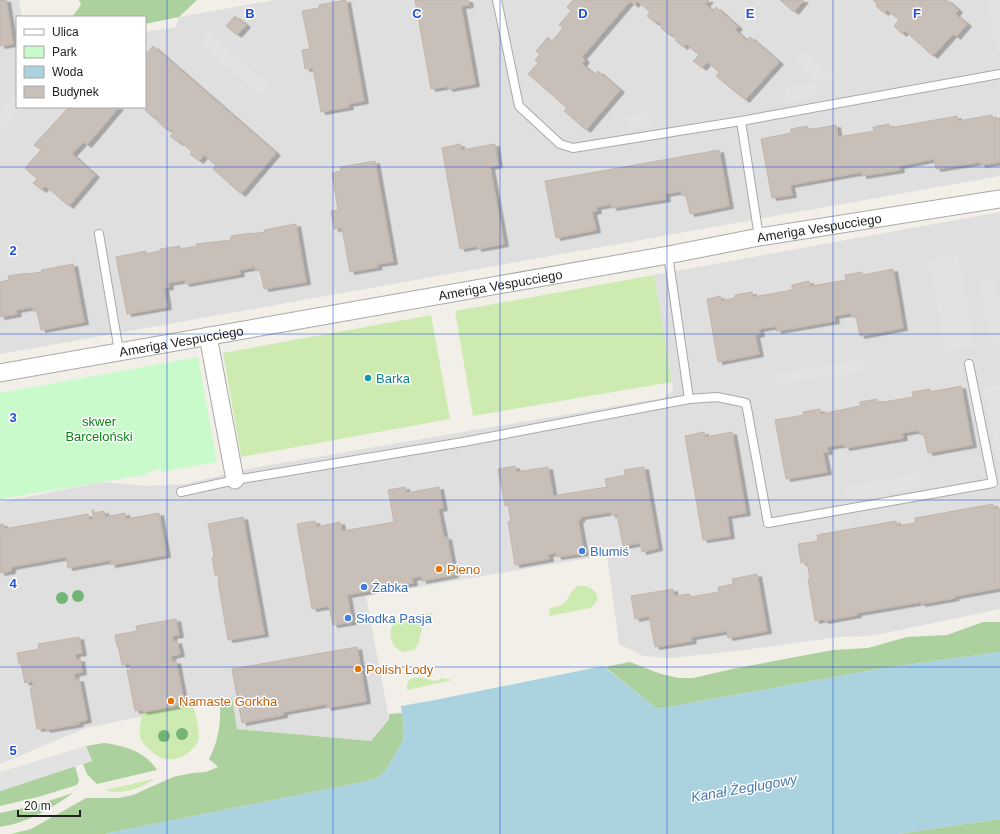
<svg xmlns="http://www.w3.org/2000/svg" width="1000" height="834" viewBox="0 0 1000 834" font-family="Helvetica,sans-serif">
	<defs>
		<filter id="shadow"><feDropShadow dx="4.5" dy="2.5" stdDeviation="0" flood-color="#0004"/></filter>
	</defs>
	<rect width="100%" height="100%" fill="#f2efe9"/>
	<g fill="#e0dfdf">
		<path d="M0,0h19l3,17h-5v90h128v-75l31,-5 3,-10 96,-17h725v176l-1000,178z"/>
		<path d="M1000,212v397l-129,27 -31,1 -105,14 -65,7 -27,-2 -24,-12 -12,-89 -241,41 23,122 -18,23 -134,-12 -6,-31 -145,30 -86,36v-262l103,-20 47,4 35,-2 62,-15 416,-71 10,-7 -1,-9 -18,-107z"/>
	</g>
	<g fill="#cdebb0">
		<path d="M654,275l18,107 -199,34 -18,-105z"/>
		<path d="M431,315l19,104 -209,38 -18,-104z"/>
		<path d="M578,586c15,-2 28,12 12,22l-41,8 1,-8c23,-3 14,-13 28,-22z"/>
		<path d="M434,613c-5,4 -9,9 -12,16 -3,8 -2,15 -8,21l-11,2c-7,-3 -11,-7 -12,-14 -5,-23 28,-23 43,-25z"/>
		<path d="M419,677l12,3 5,1 6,-3 11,2 -46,10c-1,-10 4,-12 12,-13z"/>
		<path d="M192,701c3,11 7,25 7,37 -1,4 -3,7 -6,10 -11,14 -30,15 -42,3 -4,-4 -8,-7 -10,-12 -3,-9 0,-19 2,-27l33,-6v-2z"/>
		<path d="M154,779c-13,9 -33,17 -49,11z"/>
	</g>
	<g fill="#add19e">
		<path d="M79,0h118l-18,17 -34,7v-7h-73l9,-12z"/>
		<path d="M983,622h17v30l-115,16 -228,41 -52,-42 25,-5 31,12 18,4h14l39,-9 101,-19 35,-2 39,-11 40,-2z"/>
		<path d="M232,698l5,31 134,12 18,-22v-5l13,-1 2,18 -1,9 -17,31 -13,9 -269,54h-93l20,-5 55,-31h33l14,-3 40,-18 20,-4 13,-1 12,-5 -9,-8c10,-19 12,-37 11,-59z"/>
		<path d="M104,743c21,3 41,8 53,27l-60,14 -10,-10 -4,-10 9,-3 -6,-15z"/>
		<path d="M75,766l4,14 -2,5 -39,12 -38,9v-15z"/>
		<path d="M73,793c-23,16 -45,30 -73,34v-14l33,-7z"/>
		<path d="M991,820h9v14h-102z"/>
	</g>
	<path fill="#c8facc" d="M198,357l19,105 -55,10 -1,-3 -13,2 1,3 -149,25v-106z"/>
	<g fill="#e2e2e2">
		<path d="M987,0h13v53l-3,1z"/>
		<path d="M208,31l61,53 -10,11 -61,-52z"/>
		<path d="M805,50l30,27 -11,11 -29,-26z"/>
		<path d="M815,82l2,15 -31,6 -2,-16z"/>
		<path d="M17,92v15h7l-20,22 -4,-4v-14z"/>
		<path d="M648,112l3,15 -23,4 -3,-15z"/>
		<path d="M958,254l17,92 -30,6 -17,-92z"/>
		<path d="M994,277l6,32v33l-9,2 -12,-63z"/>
		<path d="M862,359l2,12 -89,14 -1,-11z"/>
		<path d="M1000,385v78h-3l-13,-76z"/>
		<path d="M919,473l1,14 -74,15 -2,-15z"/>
		<path d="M86,746l6,15 -92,30v-19z"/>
	</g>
	<path fill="#aad3df" d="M1000,652v168h-9l-93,14h-794l269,-54 13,-9 17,-31 1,-9 -3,-25 34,-6 168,-34 54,43 228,-41z"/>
	<g fill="#c7bfb8" stroke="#c4b6ab" filter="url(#shadow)">
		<path d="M0,0h6l7,44 -13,2z"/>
		<path d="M346,0l18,101 -16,3 1,3 -28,5 -8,-44 -8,1 -3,-19 8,-1 -8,-38 17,-3v-3z"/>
		<path d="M415,0h53l1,5 -8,1 14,78 -27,5v-3l-17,3z"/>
		<path d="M573,0h136l-4,4 8,7 3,-4 22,20 -3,3 12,11 3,-4 29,25 -34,38 -29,-24 3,-4 -12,-10 -5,6 -9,-7 6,-6 -13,-11 -3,3 -8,-7 1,-2 -6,-5 -1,2 -8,-7 1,-2 -5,-5 -2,2 -8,-7 3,-4 -13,-11 -3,4 -4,-4 -48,56 3,3 -3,4 13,11 3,-4 22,19 -34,40 -22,-19 3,-3 -39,-34 10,-11 -3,-3 5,-6 -4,-3 12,-14 4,4 11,-13 -4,-3 12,-14 -4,-4z"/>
		<path d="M780,0h24l-10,12z"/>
		<path d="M873,0h74l11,10 -3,4 12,10 -11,13 -3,-3 -20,22 -28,-25 -3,3 -8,-8 5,-6 -12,-10 -3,3 -8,-7 1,-2z"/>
		<path d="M235,16l11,9 -9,10 -11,-9z"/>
		<path d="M153,46l123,107 -35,41 -28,-25 3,-3 -12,-11 -5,6 -9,-7 2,-2 -12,-11 -1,2 -9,-7 4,-4 -6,-4 -1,2 -9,-8 1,-2 -5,-4 -1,2 -8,-8 3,-3 -3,-3v-53l2,2z"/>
		<path d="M69,107h50l-32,38 -4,-3 -11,12 23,21 -26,31 -24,-20 -3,4 -9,-7 4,-4 -12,-11 16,-18 -7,-5z"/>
		<path d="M992,115l1,4 7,-1v44l-19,3 -1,-3 -44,7 -2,-10 -35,7 1,4 -38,6v-4l-72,13 2,10 -20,3 -11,-59 30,-6v-4l16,-3 1,4 28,-5 2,12 36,-6 -1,-4 16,-3 1,4 67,-12 1,5z"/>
		<path d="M460,144l1,6 34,-6 3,21 -8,2 14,77 -27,5v-3l-17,3 -18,-101z"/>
		<path d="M719,150l10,56 -39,8 -4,-19 -4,1 -1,-5 -16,3 1,5 -54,9v-4l-16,3 1,4 -5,1 4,18 -40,8 -11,-57z"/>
		<path d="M375,161l18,101 -16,2 1,3 -28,5 -8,-44 -8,1 -3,-18 7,-1 -6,-37 9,-2 -1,-4z"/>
		<path d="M296,224l10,58 -42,7 -4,-19 -4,1 -1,-4 -16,3 1,4 -55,10 -1,-4 -16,3 1,4 -5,1 3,19 -40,7 -11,-57 30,-6v3l14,-3v-2l20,-3v3l17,-3 -1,-2 35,-4v-4l20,-3v1l14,-2 -1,-2z"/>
		<path d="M73,264l11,58 -43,8 -4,-19h-4l-1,-4 -16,3 1,4 -17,3v-35l9,-2 -1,-4 20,-3v1l14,-2 -1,-2z"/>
		<path d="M893,269l10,59 -43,8 -4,-19h-4l-1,-4 -17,3 1,5 -58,10 -1,-5 -17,3 1,5 -5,1 4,19 -41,8 -11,-63 13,-3 1,5 14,-3v-3l17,-3 1,5 39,-7v-5l17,-4 1,5 36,-6 -1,-5 17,-3v3z"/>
		<path d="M961,386l11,59 -44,8 -4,-19 -4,1 -1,-5 -17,3 1,5 -58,10 -1,-4 -17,3 1,5h-5l4,20 -41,7 -11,-59 29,-5 -1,-3 17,-3 1,5 39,-8v-4l17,-3v4l36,-6 -1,-5 18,-3v3z"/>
		<path d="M704,432l1,5 27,-5 14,81 -19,3 3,20 -27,4 -18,-104z"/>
		<path d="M515,466l1,6 32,-5 5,29 54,-9 -2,-8 20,-4 -1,-5 20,-3 14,81 -16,4 -2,-9 -17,3 -6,-32 -6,1v-3l-31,5v3h-2l6,33 -27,4 -1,-4 -8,1 1,5 -34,6 -7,-43 3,-1 -3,-16 -3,1 -7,-37z"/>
		<path d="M405,487l1,6 33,-6 4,21 -5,1 6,29 3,-1 7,38 -32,6 -1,-5 -9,2 1,5 -66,12 5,27 -19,3 -4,-19 -17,3 -15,-85 18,-3 1,6 24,-5 2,9 52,-9 -6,-32z"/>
		<path d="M993,504l1,5 6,-1v80l-44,8h-2l1,2 -34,6v-2l-64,11v2l-33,6 -1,-2 -8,2 -7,-42h2l-3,-17 -6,1 -3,-19 20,-3 -1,-6 79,-14 1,5 18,-3v-5z"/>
		<path d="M92,510h2v3l10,-2 1,6 20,-4 1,6 33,-6 7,42 -55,10v-5l-43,8 -2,-11 -55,10v4l-11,2v-49h3l1,5 84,-15 1,6 5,-1z"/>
		<path d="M243,517l21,117 -36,6 -10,-58 1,-1 -1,-6h-3l-3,-17 2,-2 -6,-32z"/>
		<path d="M757,574l10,57 -39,7 -1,-7 -36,6 1,4 -37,6 -6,-31 -14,3 -4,-23 42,-7 1,7 16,-2v3l29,-5 -1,-5 15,-3 -1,-5z"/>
		<path d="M176,619l3,16 -7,1 1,6 4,-1 3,13 -9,2 1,6 4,-1 8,41 -8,2v2l-33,6v-2l-8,1 -8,-41h4l-1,-6 -8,1 -4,-19h-1l-2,-11 22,-4 -1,-5z"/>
		<path d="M79,637l3,16 -7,1 1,6 4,-1 2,13 -8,2 1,6 4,-1 8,41 -9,2 1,2 -33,6 -1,-2 -8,1 -7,-41 4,-1 -1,-6 -8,2 -4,-19h-2l-2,-11 22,-4 -1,-5z"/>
		<path d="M357,647l9,54 -39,7v-4l-44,8v3l-41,8 -10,-54z"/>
	</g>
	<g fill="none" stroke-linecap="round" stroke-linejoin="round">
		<g stroke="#a9a9a9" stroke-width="10">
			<g id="service">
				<path d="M497,0l22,106 41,38 13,4 168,-27 259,-47"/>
				<path d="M741,121l18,116"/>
				<path d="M99,234l20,117"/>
				<path d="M668,255l21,144"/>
				<path d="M181,492l54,-12 228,-38 226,-43 28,-2 29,6 22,120 225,-40 -24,-119"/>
			</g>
		</g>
		<g stroke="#a9a9a9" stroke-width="19">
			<g id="minor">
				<path d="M208,336l27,144"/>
				<path id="s1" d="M0,373l668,-118 91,-18 241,-38"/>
			</g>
		</g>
		<use href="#service" stroke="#fff" stroke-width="8"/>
		<use href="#minor" stroke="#fff" stroke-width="17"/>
	</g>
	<g fill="#74b475">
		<circle cx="78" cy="596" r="6"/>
		<circle cx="62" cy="598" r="6"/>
		<circle cx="182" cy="734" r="6"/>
		<circle cx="164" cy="736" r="6"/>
	</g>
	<path fill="none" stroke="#1d4ed8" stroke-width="1" stroke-opacity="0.55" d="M167,0v834M333,0v834M500,0v834M667,0v834M833,0v834M0,167h1000M0,334h1000M0,500h1000M0,667h1000"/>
	<circle fill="#0f9aa8" stroke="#fff" stroke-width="1.5" cx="368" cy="378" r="4"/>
	<g fill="#3f7fe0" stroke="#fff" stroke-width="1.5">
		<circle cx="582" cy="551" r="4"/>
		<circle cx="364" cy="587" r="4"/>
		<circle cx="348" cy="618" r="4"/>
	</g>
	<g fill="#e8710a" stroke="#fff" stroke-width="1.5">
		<circle cx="439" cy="569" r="4"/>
		<circle cx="358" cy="669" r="4"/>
		<circle cx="171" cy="701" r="4"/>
	</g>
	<g text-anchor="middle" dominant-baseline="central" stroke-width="3" stroke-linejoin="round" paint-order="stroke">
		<g font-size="13" fill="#222" stroke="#fff">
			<text stroke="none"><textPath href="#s1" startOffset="832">Ameriga Vespucciego</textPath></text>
			<text stroke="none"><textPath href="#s1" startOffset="508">Ameriga Vespucciego</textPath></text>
			<text stroke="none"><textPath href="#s1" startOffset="184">Ameriga Vespucciego</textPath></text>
		</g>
		<g font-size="13" fill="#0d838f" stroke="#fff" text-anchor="start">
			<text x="376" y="378">Barka</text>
		</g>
		<g font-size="13" fill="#0c8416" stroke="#fff">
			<text x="99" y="421">skwer<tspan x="99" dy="15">Barceloński</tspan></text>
		</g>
		<g font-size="13" fill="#366cbe" stroke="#fff" text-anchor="start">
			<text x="590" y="551">Blumiś</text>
			<text x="372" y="587">Żabka</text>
			<text x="356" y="618">Słodka Pasja</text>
		</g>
		<g font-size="13" fill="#c56008" stroke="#fff" text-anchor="start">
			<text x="447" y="569">Pieno</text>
			<text x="366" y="669">Polish Lody</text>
			<text x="179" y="701">Namaste Gorkha</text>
		</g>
		<g font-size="14" font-style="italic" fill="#4a7aab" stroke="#fff">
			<text transform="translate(744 788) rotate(-10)">Kanał Żeglugowy</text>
		</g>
	</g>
	<g font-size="13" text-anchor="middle" font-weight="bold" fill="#1d4ed8" stroke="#fff" stroke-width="3" stroke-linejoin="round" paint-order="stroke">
		<text x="250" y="18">B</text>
		<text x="417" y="18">C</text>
		<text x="583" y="18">D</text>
		<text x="750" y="18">E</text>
		<text x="917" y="18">F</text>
		<text x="13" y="255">2</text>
		<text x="13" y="422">3</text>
		<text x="13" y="588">4</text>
		<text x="13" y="755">5</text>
	</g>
	<rect x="16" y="16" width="130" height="92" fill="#ffffff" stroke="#a7a7a7"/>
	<rect x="24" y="29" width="20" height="6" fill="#ffffff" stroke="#a7a7a7"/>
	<text x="52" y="36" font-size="12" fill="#222222">Ulica</text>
	<rect x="24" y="46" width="20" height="12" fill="#c8facc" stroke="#a7a7a7"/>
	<text x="52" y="56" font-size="12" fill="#222222">Park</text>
	<rect x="24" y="66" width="20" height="12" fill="#aad3df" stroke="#a7a7a7"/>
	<text x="52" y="76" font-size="12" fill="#222222">Woda</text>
	<rect x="24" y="86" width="20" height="12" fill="#c7bfb8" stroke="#a7a7a7"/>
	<text x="52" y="96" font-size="12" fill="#222222">Budynek</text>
	<path d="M18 810v6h62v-6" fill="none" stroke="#222222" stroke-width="2"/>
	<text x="24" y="810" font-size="12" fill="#222222" stroke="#ffffff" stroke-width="3" paint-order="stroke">20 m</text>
</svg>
